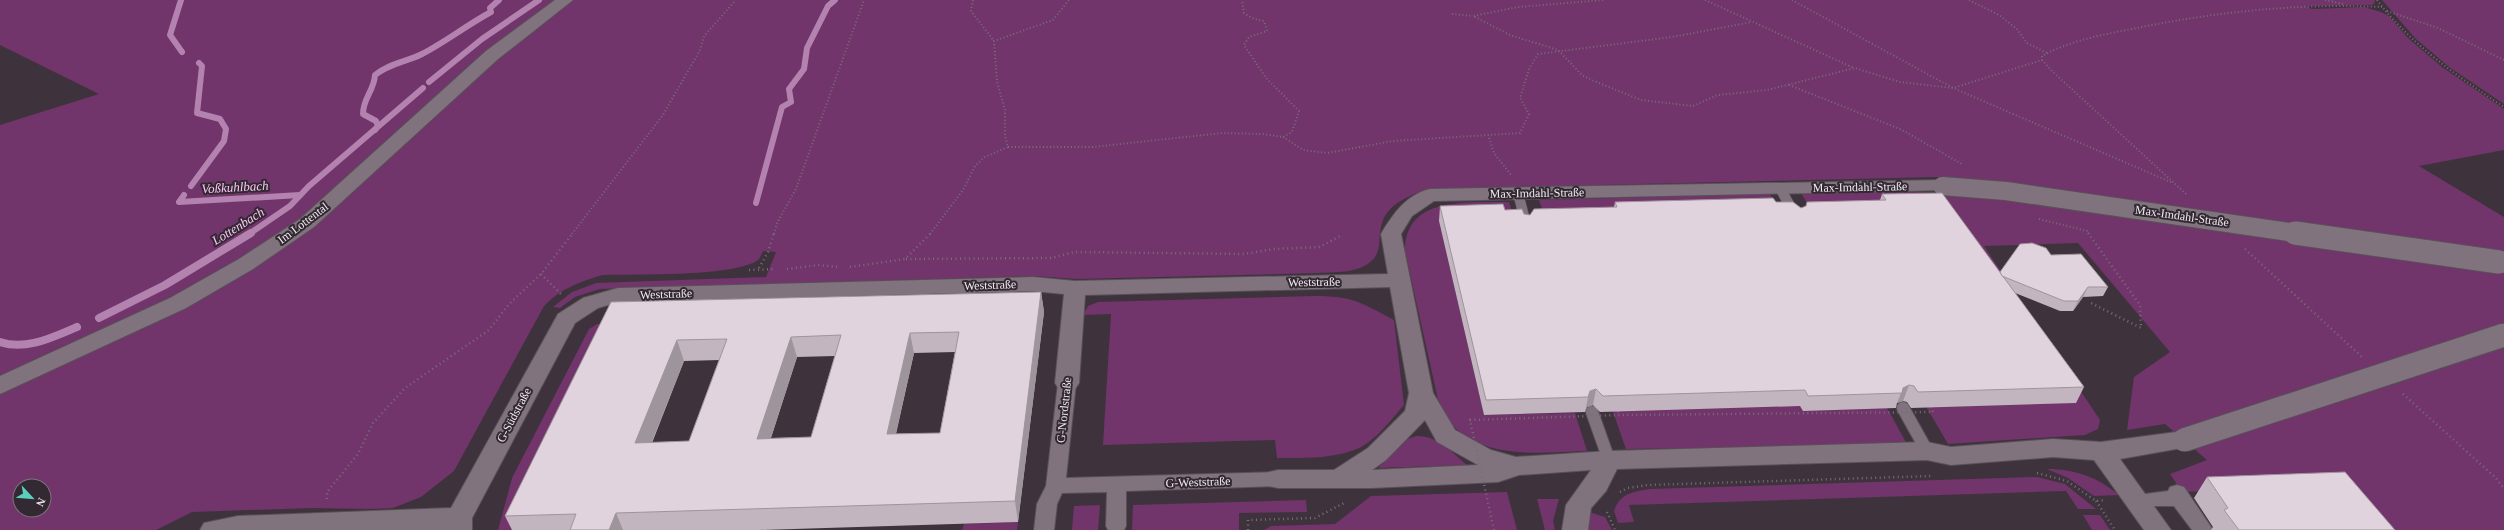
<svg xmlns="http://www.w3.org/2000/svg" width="2504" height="530" viewBox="0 0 2504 530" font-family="Georgia,serif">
	<rect width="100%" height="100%" fill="#3e333c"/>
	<g fill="#71346b" fill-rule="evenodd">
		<path d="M0,0h2375l-1,4 -4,1 -64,1 6,3 52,-2 17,5 8,4 19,22 34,29 62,42v41l-85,16 85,51v313h-123l-79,-43 -120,5 -12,-18 37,-14 -42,-36 -38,6 7,-53 36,-25 -92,-109 -94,3 116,174 -2,9 -13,6 -137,9 -147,-251 106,-2 39,3 -8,-17 -508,12c-18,5 -42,14 -48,34 -5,15 2,29 -13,40 -13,10 -34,9 -50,10l-242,6 -43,-3 -434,13 -25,8 -15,11 -7,-1 19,-15 24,-9 170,-6 10,-25 -13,-1c-1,3 -3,6 -4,8 -19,18 -126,15 -156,16 -22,6 -43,14 -59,31l-90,165 -33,26 -28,11 -23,1 -59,-1 -119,4 -36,18h-156v-405l99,-31 -99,-49zM20,486h24v24h-24z"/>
		<path d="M2382,0h122v104l-55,-37 -33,-28z"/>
		<path d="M1770,194l138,252 -282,3 -87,-249z"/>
		<path d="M1509,202l7,22 -77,-3 45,194 91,-2 12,38c-45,1 -99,10 -135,-26 -5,-5 -9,-14 -13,-21l-34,-153c0,-56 64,-48 104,-49z"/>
		<path d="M1313,296c40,0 47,6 81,24l10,85c-14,16 -31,40 -53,46 -24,8 -50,7 -74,7l-2,-18 -172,5 8,-131 -28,1 5,-9 10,-4z"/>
		<path d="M597,324h13l-98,206h-14l14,-52 77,-149z"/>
		<path d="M1416,436c21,-1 36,16 51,29l-89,3 27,-28z"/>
		<path d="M2047,469c28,0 50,8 72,26l-25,1 -26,-18z"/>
		<path d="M2037,477l28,7 31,25h-18l-12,-18 -437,14 5,17 -16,1 -4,-12c6,-18 19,-19 35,-22z"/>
		<path d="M1507,492l10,38h-253l7,-4 64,-2 36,-28z"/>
		<path d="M1537,499h22l-6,22 2,9h-10z"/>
		<path d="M1306,500l1,12 -68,1v17h-107l1,-25z"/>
		<path d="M1100,505l-2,25h-26l2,-24z"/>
		<path d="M1589,512l16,5 7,13h-27z"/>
		<path d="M2083,515h17l10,15h-18z"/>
		<path d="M1018,522l-1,8h-55l2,-6z"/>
	</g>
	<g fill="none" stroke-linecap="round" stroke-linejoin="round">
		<g stroke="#b382ae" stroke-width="6">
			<path d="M181,0l-11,35 12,17"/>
			<path d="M429,82l53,-43 57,-39"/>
			<path d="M375,130l3,-4 -2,-5 -13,-7c0,-16 11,-23 12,-39 15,-12 31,-13 47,-21 23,-12 45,-29 69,-42l-1,-4 9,-8"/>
			<path d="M191,186l33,-45 2,-12 -6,-10 -23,-6 5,-47 -3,-3"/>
			<path d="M184,195l-5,7 121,-7"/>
			<path d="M756,203l26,-96 9,-5 -2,-13 15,-20 3,-21 21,-42 7,-6"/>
			<path d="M249,234l41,-28 19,-20 114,-98"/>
		</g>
		<g stroke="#b382ae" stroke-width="8">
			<path d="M99,318l66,-33 86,-52"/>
			<path d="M0,342c26,9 53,-5 77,-15"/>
		</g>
		<g stroke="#595158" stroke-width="11">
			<g id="service-far1">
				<path d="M1780,188l15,27"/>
				<path d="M1518,193l8,31"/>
			</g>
		</g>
		<g stroke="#595158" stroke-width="14">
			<g id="service">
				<path d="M1903,408l24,43"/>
				<path d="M1592,412l17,48"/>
			</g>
		</g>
		<g stroke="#595158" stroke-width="2">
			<g id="pedestrian">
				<path d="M1067,377l6,2 3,4 -10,95 212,-6 7,2 3,5 -3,5 -7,2 -152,5v35l-2,4h-16l-2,-4 1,-34 -45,1 -5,11 -3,26h-20l3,-26 9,-18 12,-103 3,-4z"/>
				<path d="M2177,485l7,2 29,43h-21l-18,-24h-22l-7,-2 -3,-5 3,-5 23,-3 2,-4z"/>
			</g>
		</g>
		<g stroke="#595158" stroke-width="2">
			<g id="minor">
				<path d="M555,0h18l-75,59 -184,168 -61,42 -67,39 -186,86v-18l170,-78 69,-39 61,-40 186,-168z"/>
				<path d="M1942,180l7,2 3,4 -3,4 -515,11 -22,15 -11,18 32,159 22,37 36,20 25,7 93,-6 318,-9 24,5 102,-8 48,3 83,-11 9,3 3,6 -3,6 -73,13 51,71h-27l-50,-70 -41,-3 -102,8 -24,-5 -310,9 -11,22 -15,17 -3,22h-26l4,-25 25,-35 -72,5 -21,7 -127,6h-93l-9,-2 -4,-7 4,-7 9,-2h56l34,-22 37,-37 4,-18 -19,-106 -305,8 -6,88 -4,6 -8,2 -8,-2 -4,-6 9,-89 -31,-3 -415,11 -20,6 -23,15 -103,195v12h-272l4,-7 34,-7 213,-8 107,-194 25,-16 35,-10 415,-11 42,4 313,-7 -7,-40c12,-20 25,-39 49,-45zM1425,420l12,22 41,23 -106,5 14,-10z"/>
			</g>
		</g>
		<g stroke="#786e76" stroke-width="2" stroke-dasharray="1 2.5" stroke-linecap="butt">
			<path d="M973,0l-2,11 23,30"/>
			<path d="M1603,0l-85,7 -45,9 37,19 48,15 24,25 12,6 47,19 52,6 25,-11 49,-5 88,-22 45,14 53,6 89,-28"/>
			<path d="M1705,0l149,68"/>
			<path d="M1792,0l161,88 220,95"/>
			<path d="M1969,0l30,15 18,14 10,14 20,10"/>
			<path d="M2325,0l18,4"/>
			<path d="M2377,0c34,45 80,76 127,107"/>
			<path d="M2387,11l51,17 66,32"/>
			<path d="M1452,14l21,2"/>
			<path d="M1789,85l111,44 62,35"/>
			<path d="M1283,137l20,13 24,3 66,-12 127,-8 9,-19 -9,-16 9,-29 9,-15 134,-17 80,-15"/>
			<path d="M1489,138l5,15 17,22"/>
			<path d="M1008,147h84l130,-14 41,1 20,3 9,-5 7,-21 -33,-33 -22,-33 5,-8 18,-6 -3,-10 -10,-2 -10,-6 -2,-13"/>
			<path d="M2186,194l-135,-124 -9,-10v-4c27,-15 59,-21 90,-27 82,-17 166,-26 250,-22"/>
			<path d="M2039,219l48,12 2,3"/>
			<path d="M572,234l91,-119 37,-65 4,-14 32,-36"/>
			<path d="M774,234l3,-11 19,-34 68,-189"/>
			<path d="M930,234l33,-44 12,-24 10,-9 23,-10 -3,-11v-26l-8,-28 -3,-41 59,-21 16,-20"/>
		</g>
		<g stroke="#786e76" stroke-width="2.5" stroke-dasharray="1 3.5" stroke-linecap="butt">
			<path d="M2088,233l52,72 1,23 -50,-25"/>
			<path d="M2245,249l117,108"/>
			<path d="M906,259l146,-1 22,-6 170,2 30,-5 46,-2 20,-11"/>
			<path d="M850,267l55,-8 26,-26"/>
			<path d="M759,268l9,-16 6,-19"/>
			<path d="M787,269l31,-4 21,2"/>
			<path d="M749,270l27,-1"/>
			<path d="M541,274l22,22"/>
			<path d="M2403,394l93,84 8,11"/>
			<path d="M1618,411l2,4"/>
			<path d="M2037,473l30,8 29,20 10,-1"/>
			<path d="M1620,492l8,-4 20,-3 284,-9"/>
			<path d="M327,499v-7l31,-38 15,-31 32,-35 84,-58 20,-26 32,-30 32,-41"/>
			<path d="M2096,501l19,29"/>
			<path d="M1607,512l8,18"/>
			<path d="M1248,530v-10l67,-2 31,-16"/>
		</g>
		<use href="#service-far1" stroke="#80737e" stroke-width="10"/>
		<use href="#service" stroke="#80737e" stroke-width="12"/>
		<use href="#pedestrian" fill="#80737e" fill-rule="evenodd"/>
		<use href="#minor" fill="#80737e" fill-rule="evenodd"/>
		<g stroke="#595158" stroke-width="20" stroke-linecap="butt">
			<path id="minor-bridge-far1" d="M1942,186l64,5 296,43"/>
		</g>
		<g stroke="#595158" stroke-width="25" stroke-linecap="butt">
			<g id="minor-bridge">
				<path d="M2295,233l204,29"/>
				<path d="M2184,440l320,-105"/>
			</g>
		</g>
		<path stroke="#786e76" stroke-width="2.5" stroke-dasharray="1 3.5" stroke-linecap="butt" d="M1494,530l-24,-110 150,-5 313,-3 -2,-5"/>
		<use href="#minor-bridge-far1" stroke="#80737e" stroke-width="18"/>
		<use href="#minor-bridge" stroke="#80737e" stroke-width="23"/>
	</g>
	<g fill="#c2b5bf" fill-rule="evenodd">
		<path d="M1882,194l118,78 51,-17 57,32 -5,9 -20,1 -10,14h-13l-45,-18 69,94 -8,16 -165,5 -4,-6 -4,-1 -6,2 -1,5 -93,3 -3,-5 -200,6 -7,-7 -6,2 -2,5 -101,3 -45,-194 1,-15 65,4 25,5 84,-8 1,-5h161l25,6 79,-8z"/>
		<path d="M1041,292l3,20 -26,210 -259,8h-247l-7,-14 106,-214zM955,352l-15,81 -44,1 18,-81zM835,356l-24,81 -40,1 26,-81zM719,360l-30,81 -37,2 32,-82z"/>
		<path d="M2207,477l188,53h-184l2,-3 -19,-29z"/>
	</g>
	<g fill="#9e949b">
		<path d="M2088,287l-5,10 -10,14 5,-10z"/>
		<path d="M1041,292l3,20 -26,210 -3,-21z"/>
		<path d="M910,333l4,20 -23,102 -4,-21z"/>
		<path d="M791,337l6,20 -33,102 -7,-20z"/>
		<path d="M677,340l7,21 -41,103 -8,-21z"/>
		<path d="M1909,385l-6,16 -6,2 6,-15z"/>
		<path d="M1596,389l-3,16 -6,2 -2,5 3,-15 2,-6z"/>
		<path d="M616,513l7,17h-14z"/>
	</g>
	<g fill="#e1d3de" stroke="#9e949b" fill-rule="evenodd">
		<path d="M1942,193l142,194 -166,5 -4,-6 -5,-1 -6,3 -1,5 -94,3 -3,-6 -202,6 -7,-7 -6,2 -2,6 -102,3 -46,-194 63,-2 2,6 17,-1 2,5 6,1 4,-6 83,-2 -2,-5 158,-4 3,4h17l8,6 5,-2 1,-4 79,-2 -4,-6z"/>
		<path d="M2032,243l14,5 5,7 30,-1 27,33h-20l-10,14h-14l-62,-25 -2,-4 20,-28z"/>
		<path d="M1041,292l-26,209 -399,12 -7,17h-39l6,-16 -71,2 106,-214zM959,332l-19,101 -53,1 23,-101zM841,335l-30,102 -54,2 34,-102zM727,339l-38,102 -54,2 42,-103z"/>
		<path d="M2345,472l50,58h-156l-15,-20 4,-2 -21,-31z"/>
	</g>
	<g text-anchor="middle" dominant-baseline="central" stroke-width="4" stroke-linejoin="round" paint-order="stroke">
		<g font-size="12" fill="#f1eaf0" stroke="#332932">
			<text transform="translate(1860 187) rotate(-1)">Max-Imdahl-Straße</text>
			<text transform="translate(1537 193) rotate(-1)">Max-Imdahl-Straße</text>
			<text transform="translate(2182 216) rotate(8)">Max-Imdahl-Straße</text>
			<text transform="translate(303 223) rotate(-37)">Im Lottental</text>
			<text transform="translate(1314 282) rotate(-1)">Weststraße</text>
			<text transform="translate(990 285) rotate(-2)">Weststraße</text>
			<text transform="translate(666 294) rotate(-2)">Weststraße</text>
			<text transform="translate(1064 410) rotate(-84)">G-Nordstraße</text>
			<text transform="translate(514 415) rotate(-62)">G-Südstraße</text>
			<text transform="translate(1198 482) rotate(-2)">G-Weststraße</text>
		</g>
		<g font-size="13" font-style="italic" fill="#fdc5f5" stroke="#332932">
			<text transform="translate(235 187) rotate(-3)">Voßkuhlbach</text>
			<text transform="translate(238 226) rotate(-32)">Lottenbach</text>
		</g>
	</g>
	<g transform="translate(32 498) rotate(116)"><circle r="19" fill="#332932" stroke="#7f767e"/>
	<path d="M0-3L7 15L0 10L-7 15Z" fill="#5bcebc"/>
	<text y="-6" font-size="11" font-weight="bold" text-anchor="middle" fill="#f1eaf0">N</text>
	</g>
</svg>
